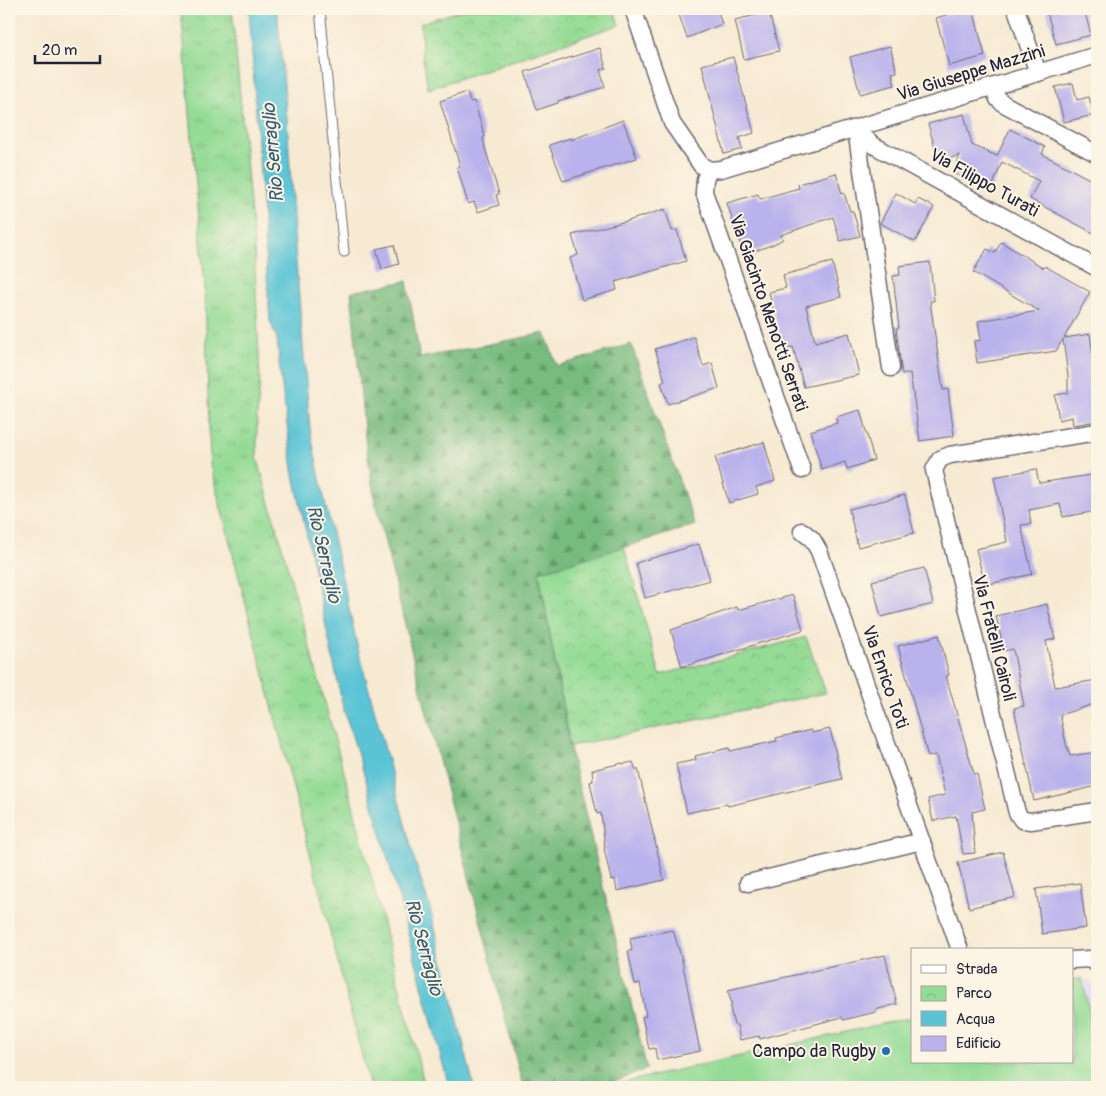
<svg xmlns="http://www.w3.org/2000/svg" width="1106" height="1096" viewBox="0 0 1106 1096" font-family="Pangolin,sans-serif">
	<defs>
		<pattern id="grass-tufts" width="24" height="20" patternUnits="userSpaceOnUse" patternTransform="scale(1.25)"><rect width="24" height="20" fill="#94db95"/><path d="M3 7l-1-3M5 7V3M7 7l1-3M15 17l-1-3M17 17v-4M19 17l1-3" fill="none" stroke="#7fbc81"/></pattern>
		<pattern id="forest-firs" width="22" height="20" patternUnits="userSpaceOnUse" patternTransform="scale(1.25)"><rect width="22" height="20" fill="#77bb7e"/><path d="M5 1l3.5 6h-7zM16 11l3.5 6h-7z" fill="#619868"/></pattern>
		<pattern id="park-crowns" width="20" height="18" patternUnits="userSpaceOnUse" patternTransform="scale(1.25)"><rect width="20" height="18" fill="#94db95"/><path d="M2 6a3 3 0 1 1 6 0M12 15a3 3 0 1 1 6 0" fill="none" stroke="#7fbc81"/></pattern>
	</defs>
	<rect width="100%" height="100%" fill="#fcf5e5"/>
	<filter id="ink" filterUnits="userSpaceOnUse"><feTurbulence type="fractalNoise" baseFrequency=".02" numOctaves="2"/><feDisplacementMap in="SourceGraphic" scale="10" xChannelSelector="R" yChannelSelector="G"/><feConvolveMatrix kernelMatrix="1 2 1 2 8 2 1 2 1" color-interpolation-filters="sRGB"/></filter>
	<filter id="wash" filterUnits="userSpaceOnUse"><feTurbulence type="fractalNoise" baseFrequency=".0096" numOctaves="4" result="noise"/><feDisplacementMap in="SourceGraphic" scale="20" xChannelSelector="R" yChannelSelector="G"/><feGaussianBlur stdDeviation="1.12" result="paint"/><feColorMatrix in="noise" values="0 0 0 0 0 0 0 0 0 0 0 0 0 0 0 0 0 1.4 0 .05"/><feComposite in="paint" operator="in"/></filter>
	<g filter="url(#wash)">
		<rect width="100%" height="100%" fill="#f7ead3"/>
		<path fill="#dbd6f7" d="M1082,978l9,3 6,6v61z"/>
		<path fill="url(#grass-tufts)" stroke="#5b7e68" d="M181,9h51l22,237 6,133 -3,37v40l93,338 75,293h-55l-160,-622 -5,-176z"/>
		<path fill="url(#forest-firs)" stroke="#4c6e5c" d="M407,281l13,77 125,-25 12,33 74,-22 64,181 -156,49 32,180 76,315 -45,18h-79l-100,-389 -48,-196 -10,-64 -14,-146z"/>
		<g fill="url(#park-crowns)" stroke="#5b7e68">
			<path d="M465,9h149l5,16 -191,64 -6,-37 -1,-29z"/>
			<path d="M624,547l36,128 146,-38 20,56 -256,53 -31,-174z"/>
		</g>
		<path fill="#94db95" stroke="#5b7e68" d="M1082,978l15,70v39h-494l309,-70v45h160v-82z"/>
		<path fill="#5ac4d6" stroke="#3e7388" d="M249,9h28l10,110 9,143 14,167 9,45 39,175 58,216 14,43 44,179h-25l-51,-192 -33,-118 -22,-70 -50,-237 -13,-98 -3,-34 -7,-17z"/>
		<g id="blocks">
			<g fill="#bab2ec">
				<path d="M677,9h40l5,15 -35,14z"/>
				<path d="M966,9h7l12,47 -36,10 -13,-48z"/>
				<path d="M1046,9h38l7,26 -35,9z"/>
				<path d="M769,12l10,39 -35,8 -9,-39z"/>
				<path d="M890,46l7,26 -5,1 3,12 -35,9 -10,-37z"/>
				<path d="M600,48l6,20 -6,2 5,17 -47,14v2l-21,7 -12,-38z"/>
				<path d="M733,57l21,76 -15,5 3,11 -18,5 -22,-89z"/>
				<path d="M1073,83l4,17 12,-3 5,18 -30,7 -9,-35z"/>
				<path d="M467,92l3,10 4,-1 11,36 -2,1 2,10 14,46 -3,1 3,10 -21,7 -4,-10 -6,2 -11,-37 3,-1 -20,-65z"/>
				<path d="M964,114l8,31 25,11 13,-27 35,18 -3,7 55,29v52l-67,-36 9,-18 -37,-19 -11,28 -38,-17 7,-18 -21,7 -11,-38z"/>
				<path d="M623,120l14,38 -74,23 -14,-36 21,-7 1,2z"/>
				<path d="M836,173l6,21 2,-1 6,18h3l7,25 -20,5 -7,-24 -52,18 2,4 -9,5 -30,11 -17,-52 31,-9 2,5 39,-11 -1,-4z"/>
				<path d="M896,193l19,11 3,-5 16,8 -19,35 -35,-19z"/>
				<path d="M665,209l7,22 5,-1 9,31 -71,21 2,8 -35,10 -12,-42 8,-3 -6,-20 59,-15z"/>
				<path d="M1001,242l43,26 1,-2 45,26 -26,46 26,-4 7,53v34l-24,4 -1,-8 -13,3 -4,-25 13,-2v-17l-5,-37 -7,12 -79,12 -3,-22 7,-1 -3,-19 61,-10 -66,-39 14,-23 8,4z"/>
				<path d="M394,245l5,19 -17,5 -6,-20z"/>
				<path d="M832,262l9,35 -35,9 9,36 34,-9 10,42 -55,12 -11,-40 -11,1 -13,-56 17,-4 -3,-13z"/>
				<path d="M930,262l4,39h-4l13,89 5,-1 6,47 -34,5 -10,-68 -8,1 -6,-46h3l-6,-52 7,-1 -1,-9z"/>
				<path d="M694,337l9,29 9,-3 7,25 -51,16 -7,-21 4,-2 -10,-32z"/>
				<path d="M860,410l14,50 -27,9 -2,-7 -23,8 -12,-39 27,-8 -1,-6z"/>
				<path d="M764,442l11,39 -19,6 2,7 -29,9 -14,-46z"/>
				<path d="M1036,469l3,14 58,-9v37l-34,6 -3,-13 -31,6 2,14 -10,1 11,49 -47,11 -9,-36 31,-7 -13,-65z"/>
				<path d="M905,495l9,38 -56,14 -9,-38z"/>
				<path d="M699,544l11,36 -65,18 -9,-35z"/>
				<path d="M924,568l9,36 -52,13 -9,-36z"/>
				<path d="M793,595l10,35 -121,37 -11,-37 66,-23 1,3z"/>
				<path d="M1047,604l8,35 -9,2 9,46 42,-7v23l-37,12 7,33 1,-1 2,9 27,-4v34l-63,15 -20,-93 10,-2 -11,-57 -9,2 -8,-35z"/>
				<path d="M939,635l10,40 -3,1 28,98h3l8,35 -13,3 3,41 -12,1 -7,-38 -23,5 -5,-22 17,-4 -9,-40 -8,2 -30,-111z"/>
				<path d="M830,729l12,50 -114,27 -1,-2 -40,9 -11,-49 20,-4 -1,-4 34,-8 1,3 47,-10 -1,-3 35,-8v3z"/>
				<path d="M633,762l3,8 2,-1 26,111 -47,11 -2,-12 -4,1 -7,-32h1l-4,-35 -4,1 -7,-32 3,-1 -1,-11 31,-7v1z"/>
				<path d="M1003,852l12,45 -46,11 -11,-45z"/>
				<path d="M1080,883l6,45 -44,6 -6,-45z"/>
				<path d="M673,930l9,30 18,91 -43,9 -2,-12 -6,1 -7,-32 4,-1 -6,-33 -5,1 -7,-33h4l-2,-13z"/>
				<path d="M885,955l12,49 -22,6 1,2 -33,8 -1,-3 -82,22 -1,-3 -19,4 -3,-15h-3l-4,-18 2,-1 -4,-16z"/>
			</g>
		</g>
	</g>
	<g filter="url(#ink)">
		<use href="#blocks" fill-opacity="0" stroke="#6d6870" stroke-width="1"/>
		<g fill="none" stroke-linecap="round" stroke-linejoin="round">
			<g stroke="#6d6870" stroke-width="11">
				<path id="service" d="M320,9l24,243"/>
			</g>
			<g stroke="#6d6870" stroke-width="19">
				<g id="minor">
					<path d="M633,9l39,114 29,42 8,5 12,-1 376,-114"/>
					<path d="M1016,9l22,64"/>
					<path d="M993,87l5,12 6,5 93,50"/>
					<path d="M856,129l17,16 224,123"/>
					<path d="M856,129l35,239"/>
					<path d="M709,170l-4,9 -1,13 98,278"/>
					<path d="M1097,432l-147,23 -10,4 -6,11 83,343 5,7 9,1 66,-10"/>
					<path d="M802,531l10,8 7,12 141,399"/>
					<path d="M748,883l174,-42"/>
					<path d="M1072,960l17,-1 8,5"/>
				</g>
			</g>
			<use href="#service" stroke="#fff" stroke-width="9"/>
			<use href="#minor" stroke="#fff" stroke-width="16"/>
		</g>
	</g>
	<circle fill="#1f6fb2" stroke="#fcf5e5" stroke-width="2" cx="886" cy="1051" r="5"/>
	<g text-anchor="middle" dominant-baseline="central" stroke-width="4" stroke-linejoin="round" paint-order="stroke">
		<g font-size="18" fill="#22223b" stroke="#fcf5e5">
			<text transform="translate(971 73) rotate(-17)">Via Giuseppe Mazzini</text>
			<text transform="translate(984 183) rotate(29)">Via Filippo Turati</text>
			<text transform="translate(768 313) rotate(71)">Via Giacinto Menotti Serrati</text>
			<text transform="translate(994 638) rotate(76)">Via Fratelli Cairoli</text>
			<text transform="translate(885 677) rotate(71)">Via Enrico Toti</text>
		</g>
		<g font-size="18" fill="#22223b" stroke="#fcf5e5" text-anchor="end">
			<text x="876" y="1051">Campo da Rugby</text>
		</g>
		<g font-size="19" font-style="italic" fill="#365b71" stroke="#fcf5e5">
			<text transform="translate(273 153) rotate(-95)">Rio Serraglio</text>
			<text transform="translate(324 554) rotate(77)">Rio Serraglio</text>
			<text transform="translate(424 947) rotate(75)">Rio Serraglio</text>
		</g>
	</g>
	<rect width="1106" height="1096" fill="none" stroke="#fcf5e5" stroke-width="30"/>
	<rect x="911" y="948" width="162" height="115" fill="#fcf5e5" stroke="#a5a1a1"/>
	<rect x="921" y="965" width="25" height="8" fill="#ffffff" stroke="#a5a1a1"/>
	<text x="956" y="974" font-size="15" fill="#22223b">Strada</text>
	<rect x="921" y="986" width="25" height="15" fill="url(#park-crowns)" stroke="#a5a1a1"/>
	<text x="956" y="998" font-size="15" fill="#22223b">Parco</text>
	<rect x="921" y="1011" width="25" height="15" fill="#5ac4d6" stroke="#a5a1a1"/>
	<text x="956" y="1024" font-size="15" fill="#22223b">Acqua</text>
	<rect x="921" y="1036" width="25" height="15" fill="#bab2ec" stroke="#a5a1a1"/>
	<text x="956" y="1048" font-size="15" fill="#22223b">Edificio</text>
	<path d="M35 55v8h65v-8" fill="none" stroke="#22223b" stroke-width="2.5"/>
	<text x="42" y="55" font-size="15" fill="#22223b" stroke="#fcf5e5" stroke-width="4" paint-order="stroke">20 m</text>
</svg>
